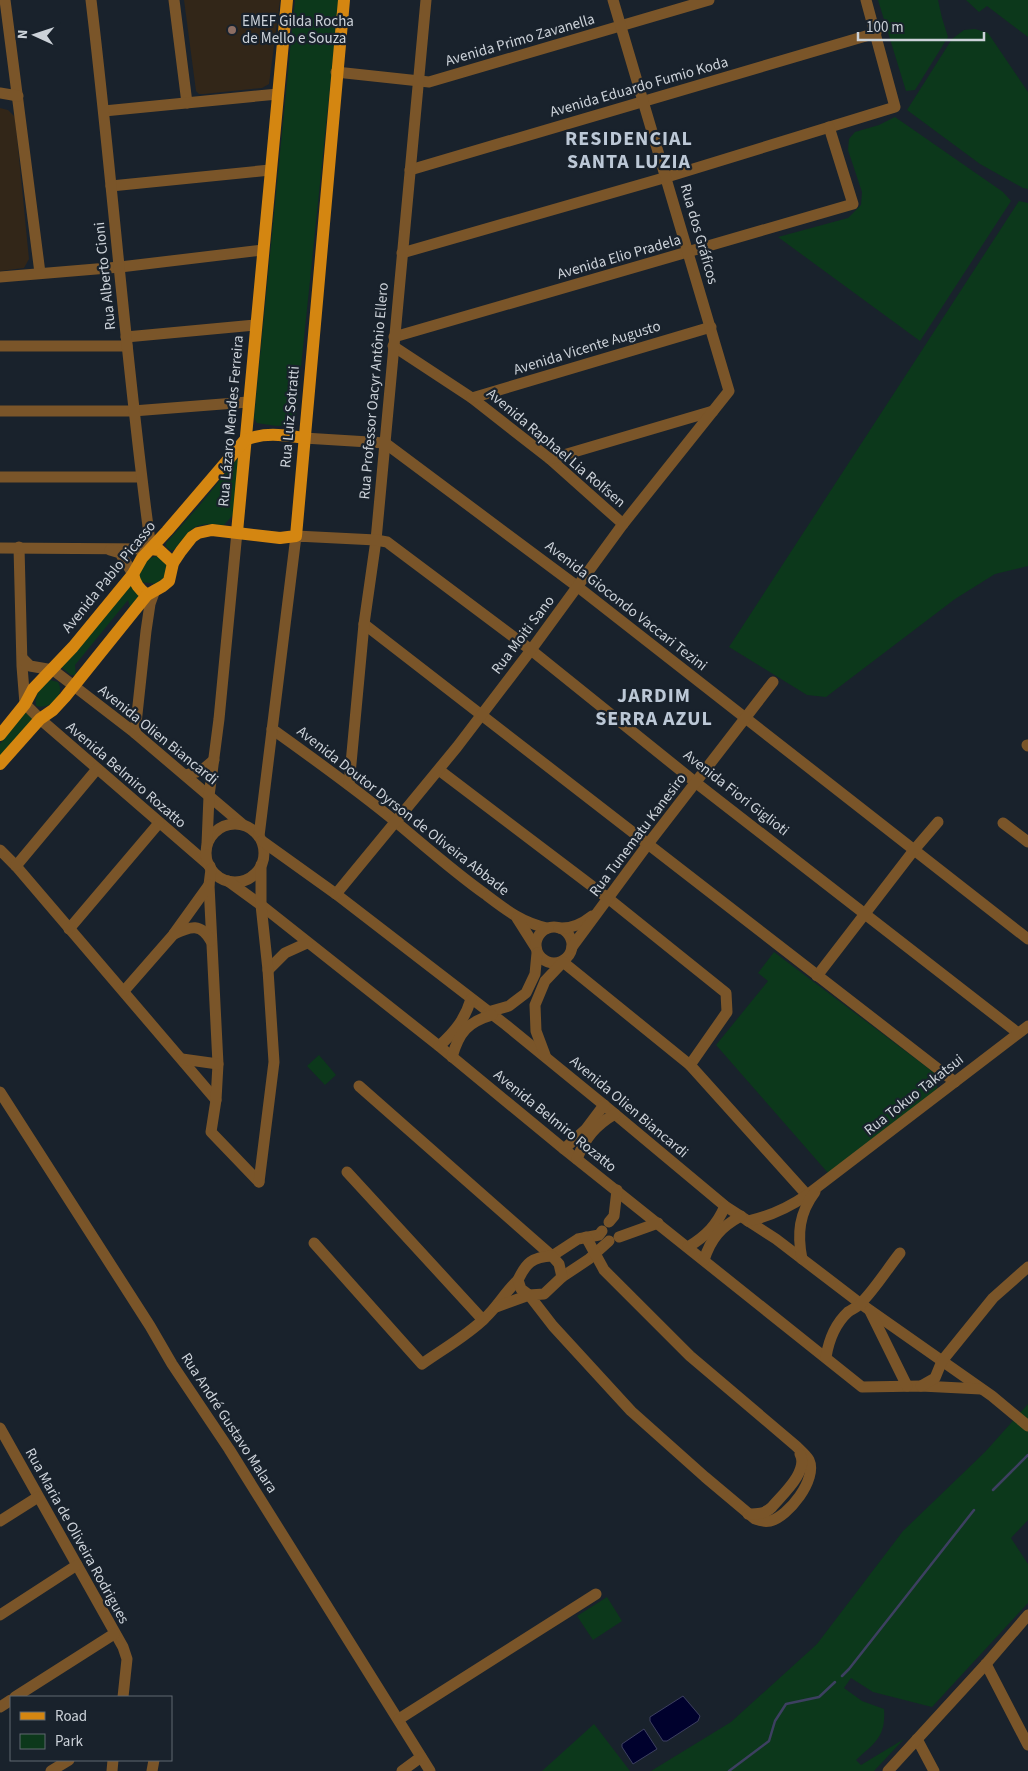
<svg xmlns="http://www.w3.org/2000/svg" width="1028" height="1771" viewBox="0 0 1028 1771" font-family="'Source Sans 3',sans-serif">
	<rect width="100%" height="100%" fill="#19222c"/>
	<g fill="#322618">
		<path d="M184,0h96l-11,84 -7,4 -58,6h-5l-3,-3z"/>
		<path d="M0,108l8,2 7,7 14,142 -5,9 -24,3z"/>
	</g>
	<g fill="#0c381b">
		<path d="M295,0h44l-44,425 -19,1 -19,-3 -3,-5z"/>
		<path d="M878,0h60l4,18 6,19 -33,53 -9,1z"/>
		<path d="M966,0h62v37l-41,-31 -8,6z"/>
		<path d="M975,29l13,4 40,59v97l-5,-1 -43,-24 -73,-54 45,-71 12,-9z"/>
		<path d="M895,117l108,75 8,9 -91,140 -142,-104 70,-19 13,-13 1,-13 -14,-42 1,-11 6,-7 24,-7z"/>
		<path d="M1019,201l9,2v363l-33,8 -40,25 -129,98 -19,-2 -78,-48z"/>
		<path d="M237,459l3,1 -7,55 -9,10c-33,-3 -30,2 -50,25h-4l-4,-3v-4l33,-37z"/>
		<path d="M156,556l12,5v12l-11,11 -16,-2c-6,-13 3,-23 15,-26z"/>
		<path d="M130,586l11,9 -11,13 -2,-8 -53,65 1,10h-5l-10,-8z"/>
		<path d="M50,680l8,2c8,14 -9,28 -22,24 -2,-12 5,-19 14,-26z"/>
		<path d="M27,710l8,8 -35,39v-13z"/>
		<path d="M774,952l158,119 6,7 -1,10 -4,6 -105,79 -112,-128 52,-64 -10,-8z"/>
		<path d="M319,1055l17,20 -11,10 -18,-19z"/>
		<path d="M1028,1404v116l-17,18 17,26v39l-96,104 -59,-15 -22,-14 -7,10 18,13 22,8c2,29 -10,34 -28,51l5,5 43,-26 -30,32h-223l80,-49 86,-78 86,-113 82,-79z"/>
		<path d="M607,1597l15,24 -29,19 -16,-24z"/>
		<path d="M594,1724l36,47h-88z"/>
	</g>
	<g fill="#00012d" stroke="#3d4061">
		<path d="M683,1696l17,20 -2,5 -31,20h-4l-13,-20v-4z"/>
		<path d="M644,1729l13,20 -24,15 -11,-17v-3z"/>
	</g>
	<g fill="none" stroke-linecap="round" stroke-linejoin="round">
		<g stroke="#3d4061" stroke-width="2.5">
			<path d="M993,1490l35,-35"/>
			<path d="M842,1676l7,-7 125,-159"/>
			<path d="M729,1771l40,-30 6,-20 11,-17 33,-7 16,-15"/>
		</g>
		<g stroke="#7a5529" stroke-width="11">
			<path d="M5,0l35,273"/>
			<path d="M174,0l13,103"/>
			<path d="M336,72l93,10 280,-82"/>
			<path d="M0,93l18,3"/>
			<path d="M104,111l174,-17"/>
			<path d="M410,170l466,-137"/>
			<path d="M111,186l159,-16"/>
			<path d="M402,253l265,-76 228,-70 -29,-107"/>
			<path d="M0,277l120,-10 143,-17"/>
			<path d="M126,337l129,-12"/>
			<path d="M394,337l459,-133 -24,-77"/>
			<path d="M0,346h127"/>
			<path d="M393,346l79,52 78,61 73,65"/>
			<path d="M472,398l239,-71"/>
			<path d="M0,411h133l115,-9"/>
			<path d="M304,438l81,5 193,144 450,352"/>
			<path d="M550,459l163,-48"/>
			<path d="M0,477h141"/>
			<path d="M19,547l3,119 3,38 15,15 170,147"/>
			<path d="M0,548l151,1c-25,-182 -38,-366 -60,-549"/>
			<path d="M110,550l10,3 13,21"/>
			<path d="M364,624l591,458"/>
			<path d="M23,659l7,7 23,4 21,16 61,47 107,91"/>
			<path d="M272,729c42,30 84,60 124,93 30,25 58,50 89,72 21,16 36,28 62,34"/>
			<path d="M135,733l11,-102 4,-27 5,-14"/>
			<path d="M1027,745l1,1"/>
			<path d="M439,770l170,129 117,94 1,19 -37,53"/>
			<path d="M185,775l16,-4 13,-11"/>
			<path d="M349,785l15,-161 12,-84 50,-540"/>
			<path d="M1003,823l25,19"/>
			<circle cx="235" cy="853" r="29"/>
			<path d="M259,836l37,-300 80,4 11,2 144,108 164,132 323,251"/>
			<path d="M262,841l74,53 170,131 98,80 121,101 51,33 85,65 131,92 36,30"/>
			<path d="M207,844l2,-48 10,-77 18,-187"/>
			<path d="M0,850l16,16 200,234"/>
			<path d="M16,866l81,-97"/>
			<path d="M211,869l-2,16 9,179 -2,36 -5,32 48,50"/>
			<path d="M228,881l33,24 178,141 125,103 298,238 59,-1 60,3"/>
			<path d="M336,894l121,-147 74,-97 92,-126 106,-133 -116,-391"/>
			<path d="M517,918l19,30"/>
			<circle cx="554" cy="945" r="18"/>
			<path d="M559,928c13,1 23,-4 33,-12"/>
			<path d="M69,929l90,-106"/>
			<path d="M174,934c17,-8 27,-11 37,7"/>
			<path d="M572,947l76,-103 125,-162"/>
			<path d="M268,970l17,-17 22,-10"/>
			<path d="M817,976l97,-126 24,-28"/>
			<path d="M124,991l49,-56 36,-50"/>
			<path d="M488,1012l21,-6 17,-13 9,-19 2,-21"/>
			<path d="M439,1046c16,-14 26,-27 32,-47"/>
			<path d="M545,1055l-9,-24 -1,-26 10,-24 18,-19 127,103 117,130"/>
			<path d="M452,1057c7,-25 16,-35 40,-42"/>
			<path d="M182,1059l36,5"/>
			<path d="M359,1086l193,170 26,-17 21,-4 3,-4"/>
			<path d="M0,1092l150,234 22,38 57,85 201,322"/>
			<path d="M564,1149l22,-20 18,-24"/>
			<path d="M577,1159c8,-21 19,-34 38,-45"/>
			<path d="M347,1172l136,148"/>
			<path d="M259,1182l15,-120 -6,-92 -7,-65v-40"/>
			<path d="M748,1221c23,-5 40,-13 59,-26l221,-169"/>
			<path d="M609,1222l5,-6 3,-26"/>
			<path d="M619,1237l39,-14"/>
			<path d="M314,1243l108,121c21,-15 46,-29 63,-46 13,-12 20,-26 33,-38"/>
			<path d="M688,1247c18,-11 29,-22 37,-41"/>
			<path d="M802,1259c-5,-25 -3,-46 13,-67"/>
			<path d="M704,1260c7,-22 17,-33 37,-44"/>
			<path d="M562,1277l27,-18 20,-18"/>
			<path d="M496,1307l33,-12 15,-1 18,-17 -3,-13 -7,-8c-20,1 -26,7 -34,24l3,9 8,6 24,31 78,85 74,66 50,42c5,2 10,3 15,2 18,-4 48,-42 39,-61 -3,-5 -9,-10 -13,-14l-106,-90 -86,-86 -18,-33"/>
			<path d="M870,1311l37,75"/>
			<path d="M826,1357c3,-18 9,-33 22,-45 4,-3 10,-5 13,-9 14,-14 27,-35 39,-50"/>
			<path d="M921,1386l14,-8 7,-17 51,-63 35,-31"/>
			<path d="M0,1428l123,219 4,12 -4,38"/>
			<path d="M748,1514c9,0 17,0 24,-7 11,-13 37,-36 28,-53"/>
			<path d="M0,1521l38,-24"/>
			<path d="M0,1615l77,-50"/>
			<path d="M986,1664l42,81"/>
			<path d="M15,1697l99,-63"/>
			<path d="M0,1707l11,-7"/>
			<path d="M399,1719l197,-125"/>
			<path d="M917,1739l17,32"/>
			<path d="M51,1771l18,-11"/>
			<path d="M112,1771l1,-11"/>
			<path d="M152,1771l2,-11"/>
			<path d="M402,1771l19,-14"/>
			<path d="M888,1771l98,-107 42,-49"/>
		</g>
		<g stroke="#d48611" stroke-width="12">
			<path d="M237,532l50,-532"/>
			<path d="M151,549l8,1 14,13"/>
			<path d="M133,574c2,10 6,15 14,21"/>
			<path d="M0,735l25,-31 8,-15 40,-42 60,-73 9,-16 25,-27 78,-91c20,-8 38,-5 59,-2"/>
			<path d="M0,764l40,-45 13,-9 12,-13 82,-102 16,-9 6,-5 4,-18 8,-12 11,-14 6,-4 14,-3 68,8 16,-2 48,-536"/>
		</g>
	</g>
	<circle fill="#8d6e63" stroke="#19222c" stroke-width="2" cx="232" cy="30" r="5"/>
	<g text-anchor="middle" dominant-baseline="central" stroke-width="4.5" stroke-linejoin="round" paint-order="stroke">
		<g font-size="15" fill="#ccd2d9" stroke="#19222c" text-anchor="start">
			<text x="242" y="21">EMEF Gilda Rocha<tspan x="242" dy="17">de Mello e Souza</tspan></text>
		</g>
		<g font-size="15" fill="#ccd2d9" stroke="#19222c">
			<text transform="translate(520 40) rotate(-16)">Avenida Primo Zavanella</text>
			<text transform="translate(639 87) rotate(-16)">Avenida Eduardo Fumio Koda</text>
			<text transform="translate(699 234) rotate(74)">Rua dos Gráficos</text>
			<text transform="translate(619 257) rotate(-16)">Avenida Elio Pradela</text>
			<text transform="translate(105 276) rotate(-96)">Rua Alberto Cioni</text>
			<text transform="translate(587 348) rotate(-17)">Avenida Vicente Augusto</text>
			<text transform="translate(374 391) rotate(-85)">Rua Professor Oacyr Antônio Ellero</text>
			<text transform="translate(290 417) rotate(-85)">Rua Luiz Sotratti</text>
			<text transform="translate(231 421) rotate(-85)">Rua Lázaro Mendes Ferreira</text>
			<text transform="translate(556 448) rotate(40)">Avenida Raphael Lia Rolfsen</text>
			<text transform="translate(109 577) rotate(-51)">Avenida Pablo Picasso</text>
			<text transform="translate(626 606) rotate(38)">Avenida Giocondo Vaccari Tezini</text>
			<text transform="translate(523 635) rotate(-53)">Rua Moiti Sano</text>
			<text transform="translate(158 735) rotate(39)">Avenida Olien Biancardi</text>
			<text transform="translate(126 775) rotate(41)">Avenida Belmiro Rozatto</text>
			<text transform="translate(736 793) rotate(38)">Avenida Fiori Giglioti</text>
			<text transform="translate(403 811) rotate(38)">Avenida Doutor Dyrson de Oliveira Abbade</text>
			<text transform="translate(638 835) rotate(-53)">Rua Tunematu Kanesiro</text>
			<text transform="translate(914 1095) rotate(-38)">Rua Tokuo Takatsui</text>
			<text transform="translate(629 1107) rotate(40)">Avenida Olien Biancardi</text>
			<text transform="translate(555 1121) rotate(39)">Avenida Belmiro Rozatto</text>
			<text transform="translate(229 1423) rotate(57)">Rua André Gustavo Malara</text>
			<text transform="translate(77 1536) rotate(61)">Rua Maria de Oliveira Rodrigues</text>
		</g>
		<g font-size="20" font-weight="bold" letter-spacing="1" fill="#bcc8d6" stroke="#19222c">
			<text x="629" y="139">RESIDENCIAL<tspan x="629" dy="23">SANTA LUZIA</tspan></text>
			<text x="654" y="696">JARDIM<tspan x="654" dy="23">SERRA AZUL</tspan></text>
		</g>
	</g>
	<rect x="10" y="1696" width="162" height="65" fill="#19222c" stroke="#616871"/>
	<rect x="20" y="1712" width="25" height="8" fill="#d48611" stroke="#616871"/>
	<text x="55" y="1721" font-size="15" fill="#ccd2d9">Road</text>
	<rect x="20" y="1734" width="25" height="15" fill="#0c381b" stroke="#616871"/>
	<text x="55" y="1746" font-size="15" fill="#ccd2d9">Park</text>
	<g transform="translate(35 35) rotate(273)" stroke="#19222c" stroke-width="4" paint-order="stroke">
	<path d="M0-4L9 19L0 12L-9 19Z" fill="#ccd2d9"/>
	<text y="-8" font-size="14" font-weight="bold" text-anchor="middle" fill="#ccd2d9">N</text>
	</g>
	<path d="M858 32v8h126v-8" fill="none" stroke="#ccd2d9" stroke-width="2.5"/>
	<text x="866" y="32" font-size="15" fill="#ccd2d9" stroke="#19222c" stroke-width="4" paint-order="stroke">100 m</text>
</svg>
